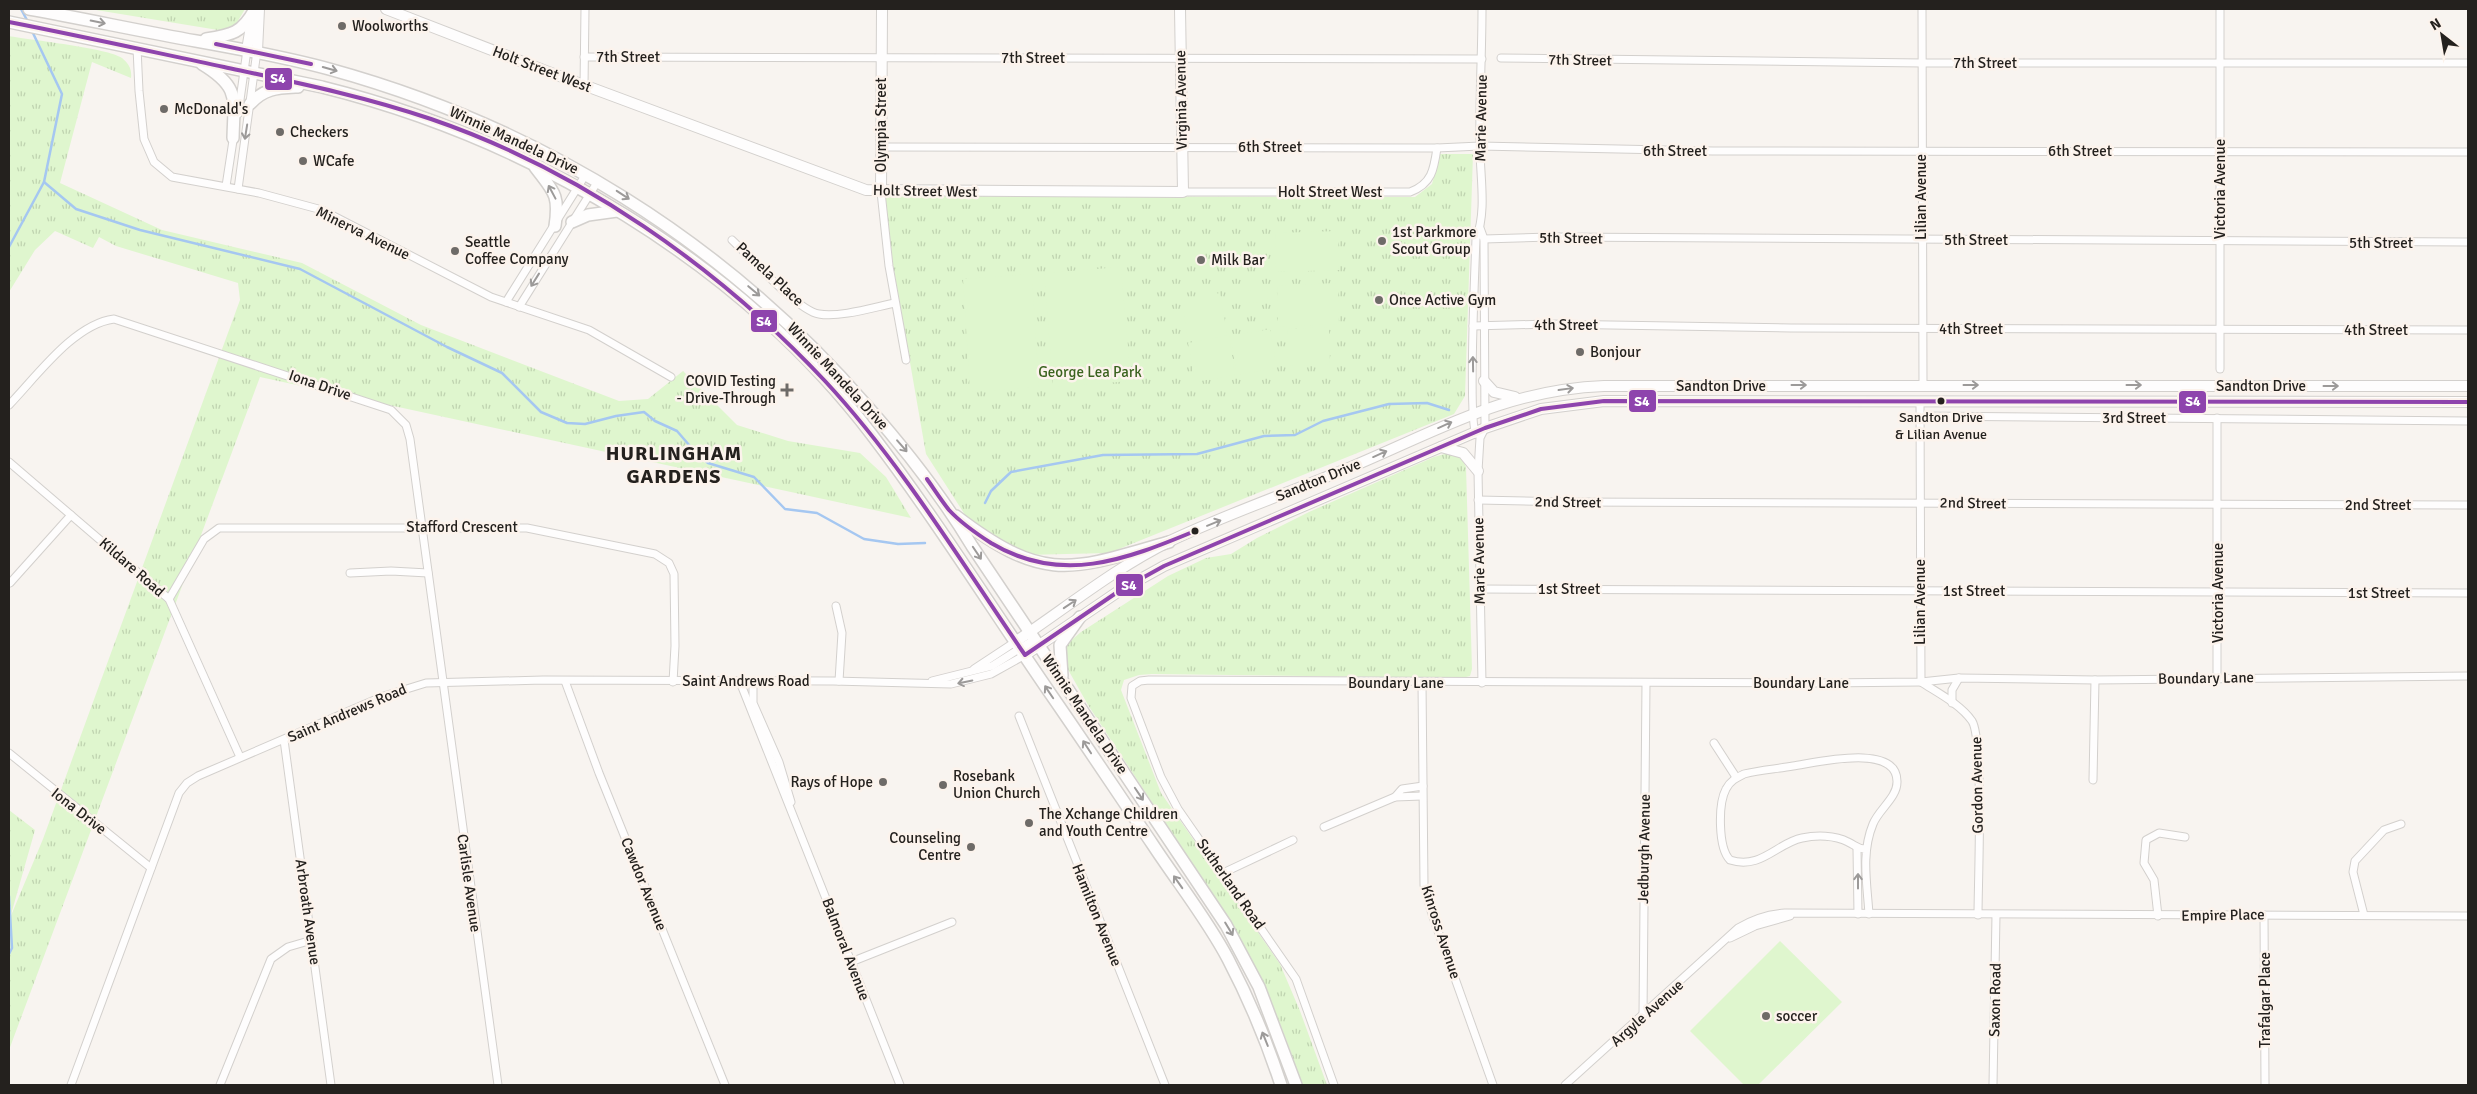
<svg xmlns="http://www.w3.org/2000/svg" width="2477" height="1094" viewBox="0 0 2477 1094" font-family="Signika,sans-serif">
	<defs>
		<pattern id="grass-tufts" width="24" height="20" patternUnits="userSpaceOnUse" patternTransform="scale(1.25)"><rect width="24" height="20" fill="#dff6ce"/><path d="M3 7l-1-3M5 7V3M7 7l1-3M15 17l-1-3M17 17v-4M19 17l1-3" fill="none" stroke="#bfd3b0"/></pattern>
	</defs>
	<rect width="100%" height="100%" fill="#f8f4f0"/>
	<g fill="url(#grass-tufts)">
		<path d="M90,9h155l-10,17 -11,5z"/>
		<path d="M9,36c21,4 99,12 113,22 7,6 10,11 9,20l-39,-16 -32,121 102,47 140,33 119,62 198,76 29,-2 35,-28 54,54 51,16 72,12 26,24 25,41 -651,-141 -251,673v-240l26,20 -25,88 33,-79 197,-539 -2,-17 -122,-37 -17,-9 -6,11 -38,-17 -20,19 -26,42z"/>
		<path d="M1440,154h33l-8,242 -11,18 -345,139 -85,2 -57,-37 -41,-64 -45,-258 534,1 17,-13z"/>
		<path d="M1448,453c10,2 14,4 18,14l6,202 -2,7 -8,2 -310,-4 -13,1 -15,5 -3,10 40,103 119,171 20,47 27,74h-25c-18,-55 -39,-107 -68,-158l-146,-222 -22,-39 -2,-12 4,-11 13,-11 87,-56 38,-18 25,-4 26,-16 52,-26 125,-55z"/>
	</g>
	<g fill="#dff6ce">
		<path d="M1338,231l1,39 -63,2 -1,-39z"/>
		<path d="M1121,267l10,114 -78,6 -9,-114z"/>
		<path d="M1032,274l7,113 -69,5 -7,-113z"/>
		<path d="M1338,283l1,41 -61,3 -1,-41z"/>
		<path d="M1267,290l1,12 -22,1v-12z"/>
		<path d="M1220,293l7,40 -39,6 -7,-40z"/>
		<path d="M1329,327l1,37 -42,2 -1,-37z"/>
		<path d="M1270,329l7,39 -40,7 -7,-39z"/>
		<path d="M1229,335l6,40 -40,7 -7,-39z"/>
		<path d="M1780,941l62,61 -84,83h-14l-54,-54z"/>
	</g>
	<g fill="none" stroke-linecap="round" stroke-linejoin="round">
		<g stroke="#a5c7f1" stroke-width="2.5">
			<path d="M21,9l7,13"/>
			<path d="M44,182l32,27 64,21 160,39 147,78 55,26 39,39 26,11 18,1 31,-8 28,-4 11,9 22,10 19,22 12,10 46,14 31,32 32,4 47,26 34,5 27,-1"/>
			<path d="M9,247l35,-65 18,-88 -30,-63"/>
			<path d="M985,503l6,-12 20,-19 92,-17 94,-1 67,-18 31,-1 28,-14 66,-17 38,-1 22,7"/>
			<path d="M9,896l3,52 -3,6"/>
		</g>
		<g stroke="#d3d0cd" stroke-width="9">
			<g id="street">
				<path d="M1922,9l1,376"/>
				<path d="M2220,9v360"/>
				<path d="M137,48l2,43 5,48 10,23 18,15 87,16 63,17 169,87 98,33 82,47"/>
				<path d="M584,57l898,2"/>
				<path d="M1501,58l422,5h545"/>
				<path d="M584,86l1,-77"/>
				<path d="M238,114l9,-64"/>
				<path d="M882,147l555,1 43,-2 233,5 755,1"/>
				<path d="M226,186l8,-52"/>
				<path d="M238,189l19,-138"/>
				<path d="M881,192l8,74 17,94"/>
				<path d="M1183,192h227c22,-8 24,-23 27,-44"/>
				<path d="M1480,228l4,11 1,189 -5,10 -2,33 4,212"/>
				<path d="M1484,239l67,-2 917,5"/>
				<path d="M732,240c17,16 66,71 87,74 20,4 56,-7 76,-11"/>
				<path d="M506,302l80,-128"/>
				<path d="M519,307l79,-126"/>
				<path d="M1473,326l76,-2 242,4 677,2"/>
				<path d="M1920,401l1,281c17,11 39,22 51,39 12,19 6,162 6,194"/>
				<path d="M9,405c28,-29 65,-81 105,-86l277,91 15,15 4,14 88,646"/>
				<path d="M1920,416l548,5"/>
				<path d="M2217,418v259"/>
				<path d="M1476,434c-8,-12 -1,-168 0,-195 11,-28 4,-62 4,-91 -1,-47 2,-93 2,-139"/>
				<path d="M9,462l160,137 71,158"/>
				<path d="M1478,500l89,2 901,3"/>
				<path d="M350,573l41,-2 37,2"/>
				<path d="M10,583l61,-68"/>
				<path d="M1480,589l988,4"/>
				<path d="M169,599l35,-60 15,-11h308l128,26 14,9 5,11 1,72 -2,36"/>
				<path d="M836,606l6,27 -3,48"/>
				<path d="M974,669l41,-27"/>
				<path d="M565,681l34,92 126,312"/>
				<path d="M932,681l60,-15 43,-27"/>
				<path d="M740,682l160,403"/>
				<path d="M753,682v21l26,59 12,40"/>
				<path d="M1422,683l2,202 8,29 61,171"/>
				<path d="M1952,703v-13l7,-12"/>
				<path d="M1019,716l146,369"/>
				<path d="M284,740l47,345"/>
				<path d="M1714,743l22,34"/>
				<path d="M9,753l142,115"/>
				<path d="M2093,780l2,-100"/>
				<path d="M1395,797l7,-8 21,-3"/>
				<path d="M1324,827l71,-30 27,-1"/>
				<path d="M1857,849l1,65"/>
				<path d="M1865,849c-8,0 -10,-4 -17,-7 -13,-7 -32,-7 -46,-4 -25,5 -41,32 -72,22 -12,-12 -12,-56 -4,-71 4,-8 10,-11 18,-15 16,-4 32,-5 49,-8 22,-3 105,-24 104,16 0,16 -18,27 -24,42 -12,29 -6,59 -4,90"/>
				<path d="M1223,873l70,-33"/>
				<path d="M2264,915l1,170"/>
				<path d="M2364,915l-11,-43 2,-11 29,-31 17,-6"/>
				<path d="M2158,916l-4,-36 -10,-17 2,-23 13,-7 26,4"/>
				<path d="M1730,938l25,-12 35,-10"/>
				<path d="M851,962l101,-40"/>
				<path d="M1643,1016l3,-333"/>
				<path d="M71,1085l108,-292 8,-10 11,-7 186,-80 42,-13 117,-3 290,1 118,3 40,-10 34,-19"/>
				<path d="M220,1085l51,-126 17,-12 24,-7"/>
				<path d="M1334,1085l-38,-106 -118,-170 -17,-32 -30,-79 1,-12 8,-5 9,-1 674,3 98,-1 38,-4 136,2 373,-4"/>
				<path d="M1565,1085l173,-157c15,-9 30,-14 47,-15l683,3"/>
				<path d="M1993,1085l3,-170"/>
			</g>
		</g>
		<g stroke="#d3d0cd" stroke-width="12">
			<g id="secondary">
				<path d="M386,9l160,62 320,119 317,2 -3,-183"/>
				<path d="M247,50l6,-36"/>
				<path d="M257,51l2,-42"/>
				<path d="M881,192l1,-183"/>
				<path d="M1484,381l10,11 21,5"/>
				<path d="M1441,447l22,6 15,18"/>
				<path d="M1015,642c51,-34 100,-74 155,-101 59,-28 121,-49 181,-74 88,-37 154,-77 253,-81h864"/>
				<path d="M1025,655l94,-64 45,-25 321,-138 56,-19 63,-8 864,1"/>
			</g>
		</g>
		<g stroke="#d3d0cd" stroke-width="14">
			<g id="primary">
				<path d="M29,9c56,10 111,22 167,32 45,8 89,16 133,28 211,58 395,172 538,337 39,44 75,90 105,140l254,379 33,62 37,98"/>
				<path d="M9,22l313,65c209,52 418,175 550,348 64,84 120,174 180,261 34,49 67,99 101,149 25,38 54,74 75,114 21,40 39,83 53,126"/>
				<path d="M206,39c26,-4 36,-6 49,-30"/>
				<path d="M202,64c38,23 32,34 31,74"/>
				<path d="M250,104c14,-16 28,-16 48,-17"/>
				<path d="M535,167c18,24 25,27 20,59"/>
				<path d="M572,222l16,-7 29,-4"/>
				<path d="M956,516c88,67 113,55 213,26"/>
				<path d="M1062,676l-2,-31 20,-28"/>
			</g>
		</g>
		<use href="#street" stroke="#fefdfd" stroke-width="7"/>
		<use href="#secondary" stroke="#fefdfd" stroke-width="10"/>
		<use href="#primary" stroke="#fefdfd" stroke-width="11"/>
		<g stroke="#fcf3ec" stroke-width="8">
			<g id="bus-1">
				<path d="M9,22c72,14 144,30 215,45 70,15 139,29 207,52 149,51 287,148 394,262 77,83 136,181 200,274l94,-64 45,-25 321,-138 56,-19 63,-8 864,1"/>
				<path d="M216,44l95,20"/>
				<path d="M927,479c7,10 14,21 22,31 12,13 28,24 42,33 70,42 134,17 204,-12"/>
			</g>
		</g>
		<use href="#bus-1" stroke="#8e44ad" stroke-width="4"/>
	</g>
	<defs><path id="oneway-shaft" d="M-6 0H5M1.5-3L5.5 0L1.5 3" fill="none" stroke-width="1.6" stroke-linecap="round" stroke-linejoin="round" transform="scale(1.25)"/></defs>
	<g stroke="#9c9a99">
		<use href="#oneway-shaft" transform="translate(98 22) rotate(11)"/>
		<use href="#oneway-shaft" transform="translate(330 69) rotate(16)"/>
		<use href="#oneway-shaft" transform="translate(246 132) rotate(99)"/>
		<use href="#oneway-shaft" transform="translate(552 192) rotate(-118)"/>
		<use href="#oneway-shaft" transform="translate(623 195) rotate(33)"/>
		<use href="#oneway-shaft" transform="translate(535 280) rotate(122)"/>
		<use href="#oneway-shaft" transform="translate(754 291) rotate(40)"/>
		<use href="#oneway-shaft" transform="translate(1473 364) rotate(-91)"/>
		<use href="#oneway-shaft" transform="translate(1799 385)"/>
		<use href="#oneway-shaft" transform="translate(1971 385)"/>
		<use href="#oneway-shaft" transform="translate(2134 385)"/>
		<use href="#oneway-shaft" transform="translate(2331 386)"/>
		<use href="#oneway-shaft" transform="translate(1566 389) rotate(-8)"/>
		<use href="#oneway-shaft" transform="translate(1445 425) rotate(-24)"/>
		<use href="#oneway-shaft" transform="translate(902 446) rotate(49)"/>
		<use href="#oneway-shaft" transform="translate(1380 454) rotate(-24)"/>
		<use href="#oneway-shaft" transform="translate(1214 523) rotate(-22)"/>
		<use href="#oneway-shaft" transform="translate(977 553) rotate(56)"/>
		<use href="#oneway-shaft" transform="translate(1070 604) rotate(-34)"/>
		<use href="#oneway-shaft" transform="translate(965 682) rotate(168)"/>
		<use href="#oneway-shaft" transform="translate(1049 692) rotate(-124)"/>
		<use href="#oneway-shaft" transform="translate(1087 747) rotate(-123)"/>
		<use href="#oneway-shaft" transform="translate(1139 794) rotate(56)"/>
		<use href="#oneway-shaft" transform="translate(1858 881) rotate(-90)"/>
		<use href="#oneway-shaft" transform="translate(1178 882) rotate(-125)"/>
		<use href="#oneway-shaft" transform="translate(1229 929) rotate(59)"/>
		<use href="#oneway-shaft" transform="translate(1265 1039) rotate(-112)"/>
	</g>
	<g fill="#6e6b68" stroke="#fcf3ec" stroke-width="2">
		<circle cx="342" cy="26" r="5"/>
		<circle cx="164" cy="109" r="5"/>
		<circle cx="280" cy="132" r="5"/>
		<circle cx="303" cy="161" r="5"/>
		<circle cx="1382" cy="241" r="5"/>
		<circle cx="455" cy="251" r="5"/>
		<circle cx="1201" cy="260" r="5"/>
		<circle cx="1379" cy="300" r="5"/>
		<circle cx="1580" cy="352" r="5"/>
		<path d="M784.5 382.5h5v5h5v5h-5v5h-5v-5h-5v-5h5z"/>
		<circle cx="883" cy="782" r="5"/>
		<circle cx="943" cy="785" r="5"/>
		<circle cx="1029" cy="823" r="5"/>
		<circle cx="971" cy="847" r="5"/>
		<circle cx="1766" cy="1016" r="5"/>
	</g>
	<g fill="#24211e" stroke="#fcf3ec" stroke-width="2">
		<circle cx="1941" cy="401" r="4.5"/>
		<circle cx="1195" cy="531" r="4.5"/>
	</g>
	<g text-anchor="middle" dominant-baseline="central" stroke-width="5" stroke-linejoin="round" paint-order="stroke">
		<g font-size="14" fill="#24211e" stroke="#fcf3ec">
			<text x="1941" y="417">Sandton Drive<tspan x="1941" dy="17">&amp; Lilian Avenue</tspan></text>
		</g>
		<g font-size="15" fill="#24211e" stroke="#fcf3ec" text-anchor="start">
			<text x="352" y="26">Woolworths</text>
			<text x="174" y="109">McDonald's</text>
			<text x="290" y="132">Checkers</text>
			<text x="313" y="161">WCafe</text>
			<text x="1392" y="232">1st Parkmore<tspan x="1392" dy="17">Scout Group</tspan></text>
			<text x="465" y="242">Seattle<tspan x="465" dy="17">Coffee Company</tspan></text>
			<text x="1211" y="260">Milk Bar</text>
			<text x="1389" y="300">Once Active Gym</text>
			<text x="1590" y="352">Bonjour</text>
			<text x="776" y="381" text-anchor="end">COVID Testing<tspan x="776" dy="17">- Drive-Through</tspan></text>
			<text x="953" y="776">Rosebank<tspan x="953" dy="17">Union Church</tspan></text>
			<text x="873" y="782" text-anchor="end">Rays of Hope</text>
			<text x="1039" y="814">The Xchange Children<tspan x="1039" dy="17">and Youth Centre</tspan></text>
			<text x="961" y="838" text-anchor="end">Counseling<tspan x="961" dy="17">Centre</tspan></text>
			<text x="1776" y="1016">soccer</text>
		</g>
		<g font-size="15" fill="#24211e" stroke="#fcf3ec">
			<text x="628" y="57">7th Street</text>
			<text x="1033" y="58">7th Street</text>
			<text transform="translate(1580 60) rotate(1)">7th Street</text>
			<text x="1985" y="63">7th Street</text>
			<text transform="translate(542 69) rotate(21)">Holt Street West</text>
			<text transform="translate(1181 100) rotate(-91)">Virginia Avenue</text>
			<text transform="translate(1481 118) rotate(-89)">Marie Avenue</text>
			<text transform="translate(881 125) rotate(-90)">Olympia Street</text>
			<text transform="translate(514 140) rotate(25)">Winnie Mandela Drive</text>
			<text x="1270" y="147">6th Street</text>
			<text x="1675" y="151">6th Street</text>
			<text x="2080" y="151">6th Street</text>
			<text transform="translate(2220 189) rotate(-90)">Victoria Avenue</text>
			<text transform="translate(925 191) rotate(1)">Holt Street West</text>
			<text x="1330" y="192">Holt Street West</text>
			<text transform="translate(1921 197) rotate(-90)">Lilian Avenue</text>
			<text transform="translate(363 233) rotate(26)">Minerva Avenue</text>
			<text transform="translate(1571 238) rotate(1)">5th Street</text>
			<text x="1976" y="240">5th Street</text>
			<text x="2381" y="243">5th Street</text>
			<text transform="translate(770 274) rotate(43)">Pamela Place</text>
			<text x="1566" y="325">4th Street</text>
			<text x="1971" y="329">4th Street</text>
			<text x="2376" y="330">4th Street</text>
			<text transform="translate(838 376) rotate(47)">Winnie Mandela Drive</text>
			<text transform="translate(320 385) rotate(19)">Iona Drive</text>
			<text x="1721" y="386">Sandton Drive</text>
			<text x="2261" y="386">Sandton Drive</text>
			<text x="2134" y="418">3rd Street</text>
			<text transform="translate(1318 480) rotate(-22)">Sandton Drive</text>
			<text transform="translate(1568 502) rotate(1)">2nd Street</text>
			<text transform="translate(1973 503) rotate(1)">2nd Street</text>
			<text x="2378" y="505">2nd Street</text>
			<text x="462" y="527">Stafford Crescent</text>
			<text transform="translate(1479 561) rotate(-91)">Marie Avenue</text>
			<text transform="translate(132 567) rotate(41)">Kildare Road</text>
			<text x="1569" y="589">1st Street</text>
			<text x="1974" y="591">1st Street</text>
			<text transform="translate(2218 593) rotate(-90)">Victoria Avenue</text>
			<text x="2379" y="593">1st Street</text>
			<text transform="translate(1920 602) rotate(-90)">Lilian Avenue</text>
			<text transform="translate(2206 678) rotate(-1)">Boundary Lane</text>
			<text x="746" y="681">Saint Andrews Road</text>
			<text x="1396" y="683">Boundary Lane</text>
			<text x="1801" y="683">Boundary Lane</text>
			<text transform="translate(347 713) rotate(-23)">Saint Andrews Road</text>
			<text transform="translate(1085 714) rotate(56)">Winnie Mandela Drive</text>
			<text transform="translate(1977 785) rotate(-91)">Gordon Avenue</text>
			<text transform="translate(79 811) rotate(38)">Iona Drive</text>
			<text transform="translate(1644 849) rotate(-89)">Jedburgh Avenue</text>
			<text transform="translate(469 883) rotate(82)">Carlisle Avenue</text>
			<text transform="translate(644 884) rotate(68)">Cawdor Avenue</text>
			<text transform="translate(1231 884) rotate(55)">Sutherland Road</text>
			<text transform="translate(308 912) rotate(82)">Arbroath Avenue</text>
			<text transform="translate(1097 915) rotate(68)">Hamilton Avenue</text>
			<text transform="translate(2223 915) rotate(-1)">Empire Place</text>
			<text transform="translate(1441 932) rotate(72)">Kinross Avenue</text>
			<text transform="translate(846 949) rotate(69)">Balmoral Avenue</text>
			<text transform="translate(1995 1000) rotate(-89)">Saxon Road</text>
			<text transform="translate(2265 1000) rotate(-90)">Trafalgar Place</text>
			<text transform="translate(1647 1013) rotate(-42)">Argyle Avenue</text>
		</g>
		<g font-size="15" fill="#3b631f" stroke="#fcf3ec">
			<text x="1090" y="372">George Lea Park</text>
		</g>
		<g font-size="20" font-weight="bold" letter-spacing="1" fill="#24211e" stroke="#fcf3ec">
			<text x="674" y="453">HURLINGHAM<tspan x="674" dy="23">GARDENS</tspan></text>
		</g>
	</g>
	<g stroke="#fcf3ec" stroke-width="2">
		<rect x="264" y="67" width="29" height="24" rx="5" fill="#8e44ad"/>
		<rect x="750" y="309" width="28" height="24" rx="5" fill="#8e44ad"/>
		<rect x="1628" y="389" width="29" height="24" rx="5" fill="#8e44ad"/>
		<rect x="2178" y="390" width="29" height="24" rx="5" fill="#8e44ad"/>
		<rect x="1115" y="573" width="29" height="24" rx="5" fill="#8e44ad"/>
	</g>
	<g font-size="14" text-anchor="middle" font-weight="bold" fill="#fff">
		<text x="278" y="83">S4</text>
		<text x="764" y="326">S4</text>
		<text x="1642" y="406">S4</text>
		<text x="2193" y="406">S4</text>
		<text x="1129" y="590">S4</text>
	</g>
	<rect width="2477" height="1094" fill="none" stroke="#24211e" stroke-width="20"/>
	<g transform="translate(2442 35) rotate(329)" stroke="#fcf3ec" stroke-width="4" paint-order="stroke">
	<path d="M0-4L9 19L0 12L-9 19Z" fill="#24211e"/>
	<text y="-8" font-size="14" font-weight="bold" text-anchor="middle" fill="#24211e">N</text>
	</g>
</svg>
